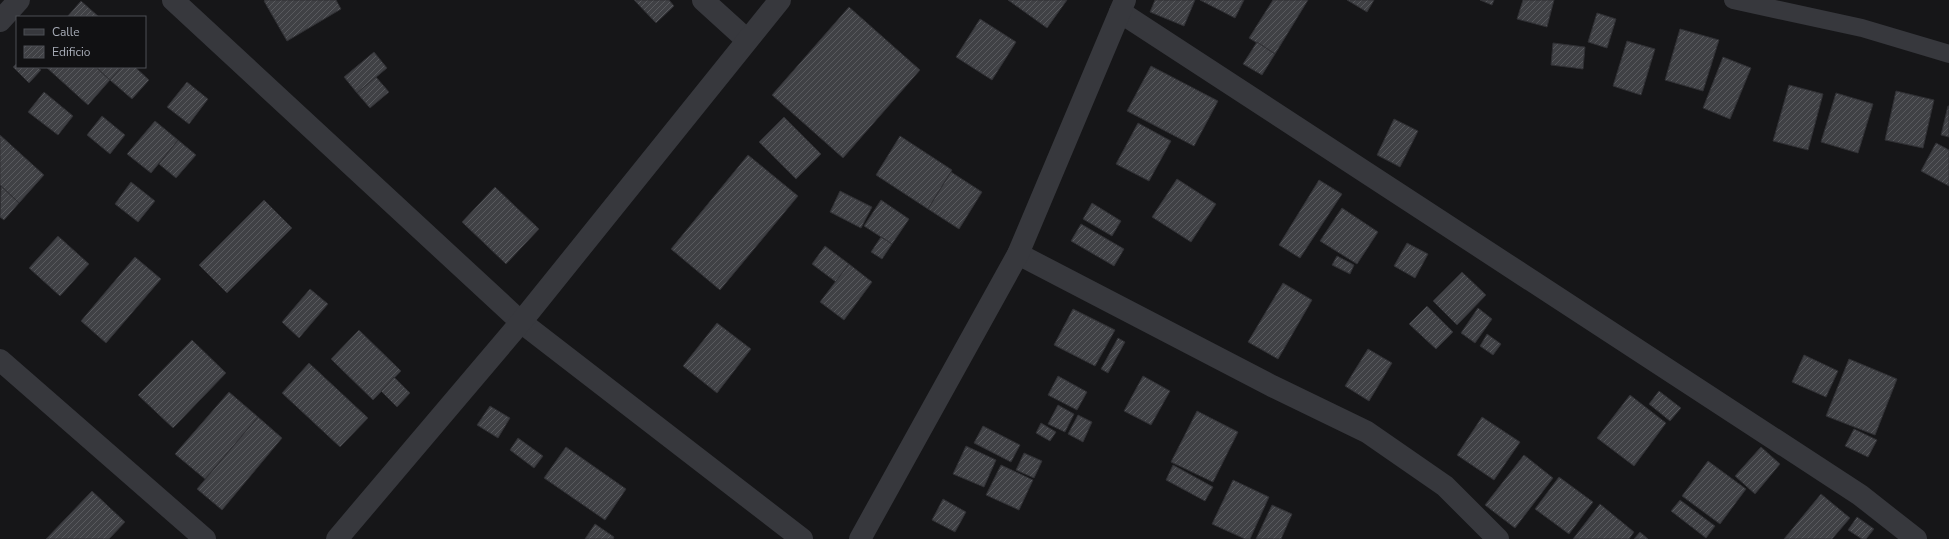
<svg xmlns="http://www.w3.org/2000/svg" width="1949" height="539" viewBox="0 0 1949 539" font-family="'Nunito Sans',sans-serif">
	<defs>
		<pattern id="building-hatch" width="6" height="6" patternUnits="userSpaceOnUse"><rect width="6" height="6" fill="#404145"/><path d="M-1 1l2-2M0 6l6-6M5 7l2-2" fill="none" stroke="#595a5e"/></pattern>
	</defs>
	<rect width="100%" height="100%" fill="#161618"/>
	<g fill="url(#building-hatch)" stroke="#303034">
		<path d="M265,0h71l5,9 -54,32 -23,-40z"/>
		<path d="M634,0h35l5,6 -18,17z"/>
		<path d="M1008,0h59l-20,28z"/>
		<path d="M1155,0h40l-11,26 -34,-14z"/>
		<path d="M1200,0h44l-9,18z"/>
		<path d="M1308,0l-33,54 -26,-16 24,-38z"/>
		<path d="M1347,0h27l-7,12z"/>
		<path d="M1480,0h14l-2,5z"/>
		<path d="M1523,0h31l-7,27 -30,-8z"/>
		<path d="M81,1l18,16h-32z"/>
		<path d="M849,7l71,63 -77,88 -71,-63z"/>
		<path d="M1597,13l19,6 -9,29 -19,-6z"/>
		<path d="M980,19l36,23 -24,38 -36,-23z"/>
		<path d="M1680,29l39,11 -16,51 -38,-11z"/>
		<path d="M1627,41l28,8 -14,46 -28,-9z"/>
		<path d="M1257,42l18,12 -13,21 -19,-11z"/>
		<path d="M1553,43l32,4 -2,22 -32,-4z"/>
		<path d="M374,52l13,16 -30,25 -13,-16z"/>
		<path d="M1723,57l28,11 -21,51 -27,-11z"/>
		<path d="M17,63v4h20l4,3 -12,13 -16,-16z"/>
		<path d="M1151,66l67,35 -24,45 -67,-35z"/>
		<path d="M46,67h50l14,13 -22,25z"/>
		<path d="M96,67h26l-12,13z"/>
		<path d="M122,67h13l14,13 -17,19 -22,-19z"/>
		<path d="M376,77l13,15 -19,16 -13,-15z"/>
		<path d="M187,82l21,17 -19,25 -22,-17z"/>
		<path d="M1789,85l34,9 -15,56 -35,-9z"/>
		<path d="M1896,91l38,9 -11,48 -38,-8z"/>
		<path d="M44,92l29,24 -15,19 -30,-23z"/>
		<path d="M1836,93l37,11 -15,49 -37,-11z"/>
		<path d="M1948,106h1v31l-8,-2z"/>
		<path d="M102,116l23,19 -15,19 -23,-19z"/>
		<path d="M784,117l37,37 -25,25 -37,-37z"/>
		<path d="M1394,119l24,12 -18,36 -23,-12z"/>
		<path d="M155,121l23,19 -27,33 -24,-19z"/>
		<path d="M1138,123l33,18 -22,40 -33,-17z"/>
		<path d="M0,135l44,40 -25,28 -19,-18z"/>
		<path d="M900,136l52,34 -24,39 -52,-34z"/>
		<path d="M178,140l18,15 -20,23 -17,-14z"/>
		<path d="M1936,143l13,7v36l-28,-15z"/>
		<path d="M748,155l50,41 -78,94 -49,-41z"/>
		<path d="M951,172l31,20 -23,37 -31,-20z"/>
		<path d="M1177,179l39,25 -25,38 -39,-25z"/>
		<path d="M1319,180l23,14 -42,64 -21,-13z"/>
		<path d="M131,182l24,19 -17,21 -23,-18z"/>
		<path d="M1,186l18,17 -15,17 -4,-3z"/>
		<path d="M495,187l44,42 -33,35 -44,-42z"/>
		<path d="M840,191l32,16 -11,21 -31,-16z"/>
		<path d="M264,200l28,28 -65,65 -28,-28z"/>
		<path d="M881,200l28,19 -17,25 -28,-18z"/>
		<path d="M1092,203l29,18 -9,15 -29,-17z"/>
		<path d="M1342,208l36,24 -21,32 -37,-23z"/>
		<path d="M1081,224l43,25 -10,17 -43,-25z"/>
		<path d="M58,236l31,28 -29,32 -31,-28z"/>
		<path d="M881,237l11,7 -10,15 -11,-7z"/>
		<path d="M1407,243l21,11 -13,24 -21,-12z"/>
		<path d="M825,246l24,18 -13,18 -24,-18z"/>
		<path d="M1337,256l17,9 -4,9 -18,-9z"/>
		<path d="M135,257l26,22 -55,64 -25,-22z"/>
		<path d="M849,264l23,18 -28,38 -24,-18z"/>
		<path d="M1462,272l24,23 -29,30 -24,-24z"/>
		<path d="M1283,283l29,17 -34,59 -30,-17z"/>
		<path d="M310,289l18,15 -29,34 -17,-16z"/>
		<path d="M1427,306l26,26 -17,17 -27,-25z"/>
		<path d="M1478,308l14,11 -17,24 -14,-10z"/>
		<path d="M1073,309l42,21 -20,36 -41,-21z"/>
		<path d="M717,323l34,26 -34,44 -34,-27z"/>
		<path d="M359,330l42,41 -28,29 -42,-41z"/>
		<path d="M1487,334l14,10 -8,11 -13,-9z"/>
		<path d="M1118,338l7,4 -17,31 -7,-4z"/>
		<path d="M192,340l34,33 -53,55 -35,-33z"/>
		<path d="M1368,349l24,14 -23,38 -24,-15z"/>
		<path d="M1804,355l34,16 -12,26 -34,-15z"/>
		<path d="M1849,359l48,20 -22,56 -49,-19z"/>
		<path d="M309,363l59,55 -28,29 -58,-54z"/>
		<path d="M1058,376l29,16 -10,18 -29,-15z"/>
		<path d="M1143,376l27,15 -19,34 -27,-14z"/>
		<path d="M394,377l16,16 -13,14 -16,-16z"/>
		<path d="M1659,391l22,17 -11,13 -21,-17z"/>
		<path d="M229,392l29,25 -53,62 -30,-25z"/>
		<path d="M1630,395l36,28 -32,43 -37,-28z"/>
		<path d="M1058,405l16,9 -9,18 -17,-8z"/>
		<path d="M490,406l20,12 -12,20 -21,-13z"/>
		<path d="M1197,411l41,21 -25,50 -42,-20z"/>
		<path d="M1078,415l14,7 -9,20 -15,-8z"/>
		<path d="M258,417l24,21 -60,72 -25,-21z"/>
		<path d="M1482,417l38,25 -26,38 -37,-25z"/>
		<path d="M1041,423l15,9 -6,9 -14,-8z"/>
		<path d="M983,426l37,19 -9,17 -37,-19z"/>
		<path d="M1854,429l23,11 -9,17 -23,-11z"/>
		<path d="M518,438l25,18 -9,12 -24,-18z"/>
		<path d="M966,446l30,14 -12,27 -31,-13z"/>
		<path d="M566,447l60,42 -21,31 -61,-42z"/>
		<path d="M1761,447l19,17 -25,30 -20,-18z"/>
		<path d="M1024,453l18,8 -8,17 -18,-8z"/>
		<path d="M1524,455l29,23 -38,50 -30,-23z"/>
		<path d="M1708,461l38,28 -26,35 -38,-28z"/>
		<path d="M1001,465l32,15 -14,30 -33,-15z"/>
		<path d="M1173,465l40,22 -8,14 -39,-21z"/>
		<path d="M1559,477l34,25 -24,32 -34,-25z"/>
		<path d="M1233,480l36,17 -19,42h-5l-33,-15z"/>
		<path d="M92,491l33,31 -16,17h-63z"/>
		<path d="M1821,494l29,24 -18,21h-48z"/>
		<path d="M943,499l23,13 -11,20 -23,-12z"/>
		<path d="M1680,500l35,26 -9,12 -35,-27z"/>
		<path d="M1600,504l34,28 -5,7h-56z"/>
		<path d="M1272,505l20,9 -11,25h-25z"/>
		<path d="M1857,517l17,12 -8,10h-4l-14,-9z"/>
		<path d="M595,524l19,13 -1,2h-28z"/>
		<path d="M1640,532l8,7h-14z"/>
	</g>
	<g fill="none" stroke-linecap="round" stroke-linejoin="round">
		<path stroke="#37383d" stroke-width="18" d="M1733,0l129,28 87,26"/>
		<g stroke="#37383d" stroke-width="22">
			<path d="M173,0l348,322 281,217"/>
			<path d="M703,0l44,40"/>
			<path d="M1120,12l740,483 56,44"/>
			<path d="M0,21l19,-21"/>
			<path d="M1018,254l254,132 95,46 78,54 53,53"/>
			<path d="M0,360l205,179"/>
			<path d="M337,539l184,-217 259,-322"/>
			<path d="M860,539l158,-285 107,-254"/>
		</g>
	</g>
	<rect x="16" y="16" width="130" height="52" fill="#111113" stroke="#4d4f55"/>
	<rect x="24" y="29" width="20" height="6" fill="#37383d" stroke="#4d4f55"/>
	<text x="52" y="36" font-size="12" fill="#a8adb8">Calle</text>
	<rect x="24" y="46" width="20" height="12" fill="url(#building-hatch)" stroke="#4d4f55"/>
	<text x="52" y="56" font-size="12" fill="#a8adb8">Edificio</text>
</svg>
